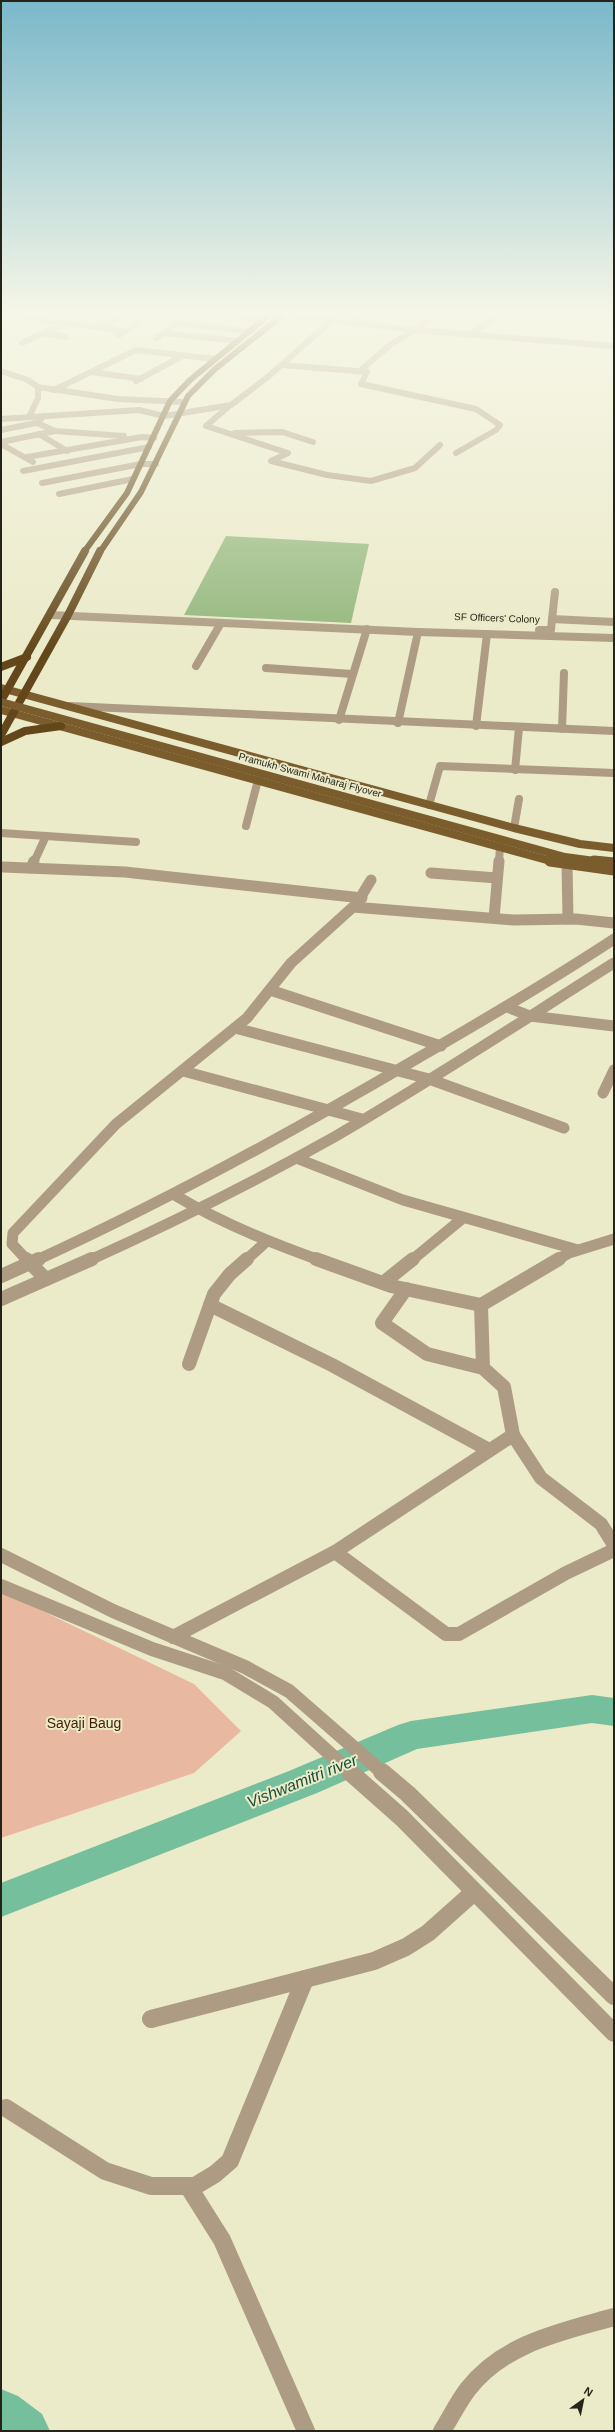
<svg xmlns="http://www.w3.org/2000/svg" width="615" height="2432" viewBox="0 0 615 2432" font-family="Arial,sans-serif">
	<rect width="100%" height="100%" fill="#ebeac9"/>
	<path fill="#e9b8a0" d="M1,1591l193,93 47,47 -47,42 -193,65z"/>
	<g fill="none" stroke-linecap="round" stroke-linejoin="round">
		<g fill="#76bf9c" fill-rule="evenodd">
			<path d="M592,1695l22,3v28l-22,-3 -175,26 -100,44 -316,124v-34l288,-112 109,-46 13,-4z"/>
			<path d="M1,2389l17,7 24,18 8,17h-49z"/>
		</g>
	</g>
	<path fill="#92b67b" d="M226,536l143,8 -18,79 -167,-8z"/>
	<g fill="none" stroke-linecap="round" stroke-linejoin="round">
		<g stroke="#ad9c83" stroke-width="6">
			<path d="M194,311l70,9"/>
			<path d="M1,314l124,17"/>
			<path d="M284,315l131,15 199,16"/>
			<path d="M413,317l8,-6"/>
			<path d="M353,322l17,-11"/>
			<path d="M99,327l24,-13"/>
			<path d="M43,333l23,4"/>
			<path d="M164,333l73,8"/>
			<path d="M119,335l30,-19"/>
			<path d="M469,335l37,-24"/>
			<path d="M156,338l21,-15 73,8"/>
			<path d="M22,343l44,-21"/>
			<path d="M282,365l85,7 -6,12 115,25 24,16 -4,5 -40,23"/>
			<path d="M361,370l29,-25 55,-34"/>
			<path d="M1,371l27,9 10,7v11l-9,19"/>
			<path d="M92,372l49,7"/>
			<path d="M136,381l48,-26"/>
			<path d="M38,387l80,12 66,3"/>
			<path d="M54,390l82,-40 79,9"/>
			<path d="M228,407l-22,19 82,27 -17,8 56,14 44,6 44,-13 25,-23"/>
			<path d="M44,416l-7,7 18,8 69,5"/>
			<path d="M1,419l138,-9 25,6 67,-11 38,-29 63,-56"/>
			<path d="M1,430l35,-7"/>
			<path d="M235,433l47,-1 31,10"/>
			<path d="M39,434l28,17"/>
			<path d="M1,442l54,-11"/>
			<path d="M1,444l32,18"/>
			<path d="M27,457l115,-20 12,1"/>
			<path d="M23,471l126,-24"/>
			<path d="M42,483l99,-19h15"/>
			<path d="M59,494l74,-15"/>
		</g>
		<g stroke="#ad9c83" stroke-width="8">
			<path d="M555,592l-3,27 62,3"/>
			<path d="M51,615l367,17 196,6"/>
			<path d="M539,630h12l1,-11"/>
			<path d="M196,666l25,-43"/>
			<path d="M266,668l86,6"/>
			<path d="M70,706l544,25"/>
			<path d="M339,720l28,-91"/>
			<path d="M398,723l20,-91"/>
			<path d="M476,726l11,-92"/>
			<path d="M562,729l2,-56"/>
			<path d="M515,770l4,-42"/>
			<path d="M429,805l11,-39 174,7"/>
			<path d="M246,826l12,-46"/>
			<path d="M514,828l5,-29"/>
			<path d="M1,833l135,9"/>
			<path d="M34,862l12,-26"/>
			<path d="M499,862l1,-16"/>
		</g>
		<g stroke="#ad9c83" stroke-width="11">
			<path d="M567,864l1,55"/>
			<path d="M3,867l122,5 237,26"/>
			<path d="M31,868l3,-7"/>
			<path d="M431,873l66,5"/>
			<path d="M357,903l14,-23"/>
			<path d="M494,918l5,-57"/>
			<path d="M270,990l171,56"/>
			<path d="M507,1007l23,9 84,10"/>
			<path d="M235,1028l194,51 135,49"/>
			<path d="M183,1071l179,48"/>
			<path d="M603,1093l11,-23"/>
			<path d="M296,1158l107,42 175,50"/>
			<path d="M173,1194c46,28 95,48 146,66"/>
			<path d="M27,1260l-15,-16 1,-11 103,-109 131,-106 44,-55 62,-56 160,13 63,-1 38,4"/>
			<path d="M37,1260c131,-60 257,-129 381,-202 66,-38 132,-77 196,-119"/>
			<path d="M90,1260c84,-38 166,-79 246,-124 95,-55 186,-115 278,-173"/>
			<path d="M246,1260l21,-19"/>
			<path d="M412,1260l51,-42"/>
			<path d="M557,1260l12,-7 45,-14"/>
		</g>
		<g stroke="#ad9c83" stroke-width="14">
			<path d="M26,1259l20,20"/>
			<path d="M316,1259l75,27 90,19 78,-46"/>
			<path d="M1,1276l38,-17"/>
			<path d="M383,1283l30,-24"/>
			<path d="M406,1289l-24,34 45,31 56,14 21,19 9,48 28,43 60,46 13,21"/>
			<path d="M1,1299l91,-40"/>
			<path d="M210,1305l122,60 157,85"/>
			<path d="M481,1305l2,63"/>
			<path d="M189,1364l25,-70 16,-20 17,-15"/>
			<path d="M335,1552l111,82h13l107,-61 48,-23"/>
			<path d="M1,1555l112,56 132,56 44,24 94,82"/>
			<path d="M1,1586l151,63 73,24 48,29 78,71"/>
			<path d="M173,1637l162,-85 178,-117"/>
		</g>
		<g stroke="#ad9c83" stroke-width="18">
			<path d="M350,1772l52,46 212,215"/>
			<path d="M382,1772l26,22 206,202"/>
			<path d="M151,2019l223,-58 32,-14 22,-14 46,-41"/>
			<path d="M6,2108l99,63 46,15h44l20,-12 15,-13 75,-182"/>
			<path d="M188,2186l34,54 84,191"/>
			<path d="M442,2431c9,-14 16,-29 26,-42 36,-46 93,-57 146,-72"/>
		</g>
		<g stroke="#7b5c2c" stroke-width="8">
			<path d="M1,688l513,140 66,16 34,4"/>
			<path d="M1,710l553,152"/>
		</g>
		<path stroke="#7b5c2c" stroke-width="11" d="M550,861l64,9"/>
		<g stroke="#63471a" stroke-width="6">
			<path d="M84,552l43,-59 43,-92 20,-21 84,-69"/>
			<path d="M100,552l41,-60 47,-96 27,-27 73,-58"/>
		</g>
		<g stroke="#63471a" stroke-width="8">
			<path d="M1,667l26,-10"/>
			<path d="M1,701l84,-150"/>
			<path d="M1,735l67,-120 32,-64"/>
			<path d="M1,742l24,-11 36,-5"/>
		</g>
		<path stroke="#7b5c2c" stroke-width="8" d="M1,702l564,155 37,5"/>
		<path stroke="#7b5c2c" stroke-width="11" d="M594,861l20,2"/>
	</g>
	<linearGradient id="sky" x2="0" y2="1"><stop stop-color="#7ab8ca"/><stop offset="0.48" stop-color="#f6f6e7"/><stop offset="1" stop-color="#f6f6e7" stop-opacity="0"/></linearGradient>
	<rect width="615" height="652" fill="url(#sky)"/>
	<g text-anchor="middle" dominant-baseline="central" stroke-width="4" stroke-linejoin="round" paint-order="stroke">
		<g font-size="10" fill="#252418" stroke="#ebeac9">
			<text transform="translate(497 618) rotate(2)">SF Officers' Colony</text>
			<text transform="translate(310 775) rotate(15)">Pramukh Swami Maharaj Flyover</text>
		</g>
		<g font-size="14" fill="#451c03" stroke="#ebeac9">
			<text x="84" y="1723">Sayaji Baug</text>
		</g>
		<g font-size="16" font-style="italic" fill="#144e37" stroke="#ebeac9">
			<text transform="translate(302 1781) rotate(-22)">Vishwamitri river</text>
		</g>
	</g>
	<rect width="615" height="2432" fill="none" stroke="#252418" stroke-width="4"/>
	<g transform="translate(583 2400) rotate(33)" stroke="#ebeac9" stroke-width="3" paint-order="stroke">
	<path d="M0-3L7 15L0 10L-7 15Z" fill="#252418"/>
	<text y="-6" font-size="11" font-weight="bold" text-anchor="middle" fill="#252418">N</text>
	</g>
</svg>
